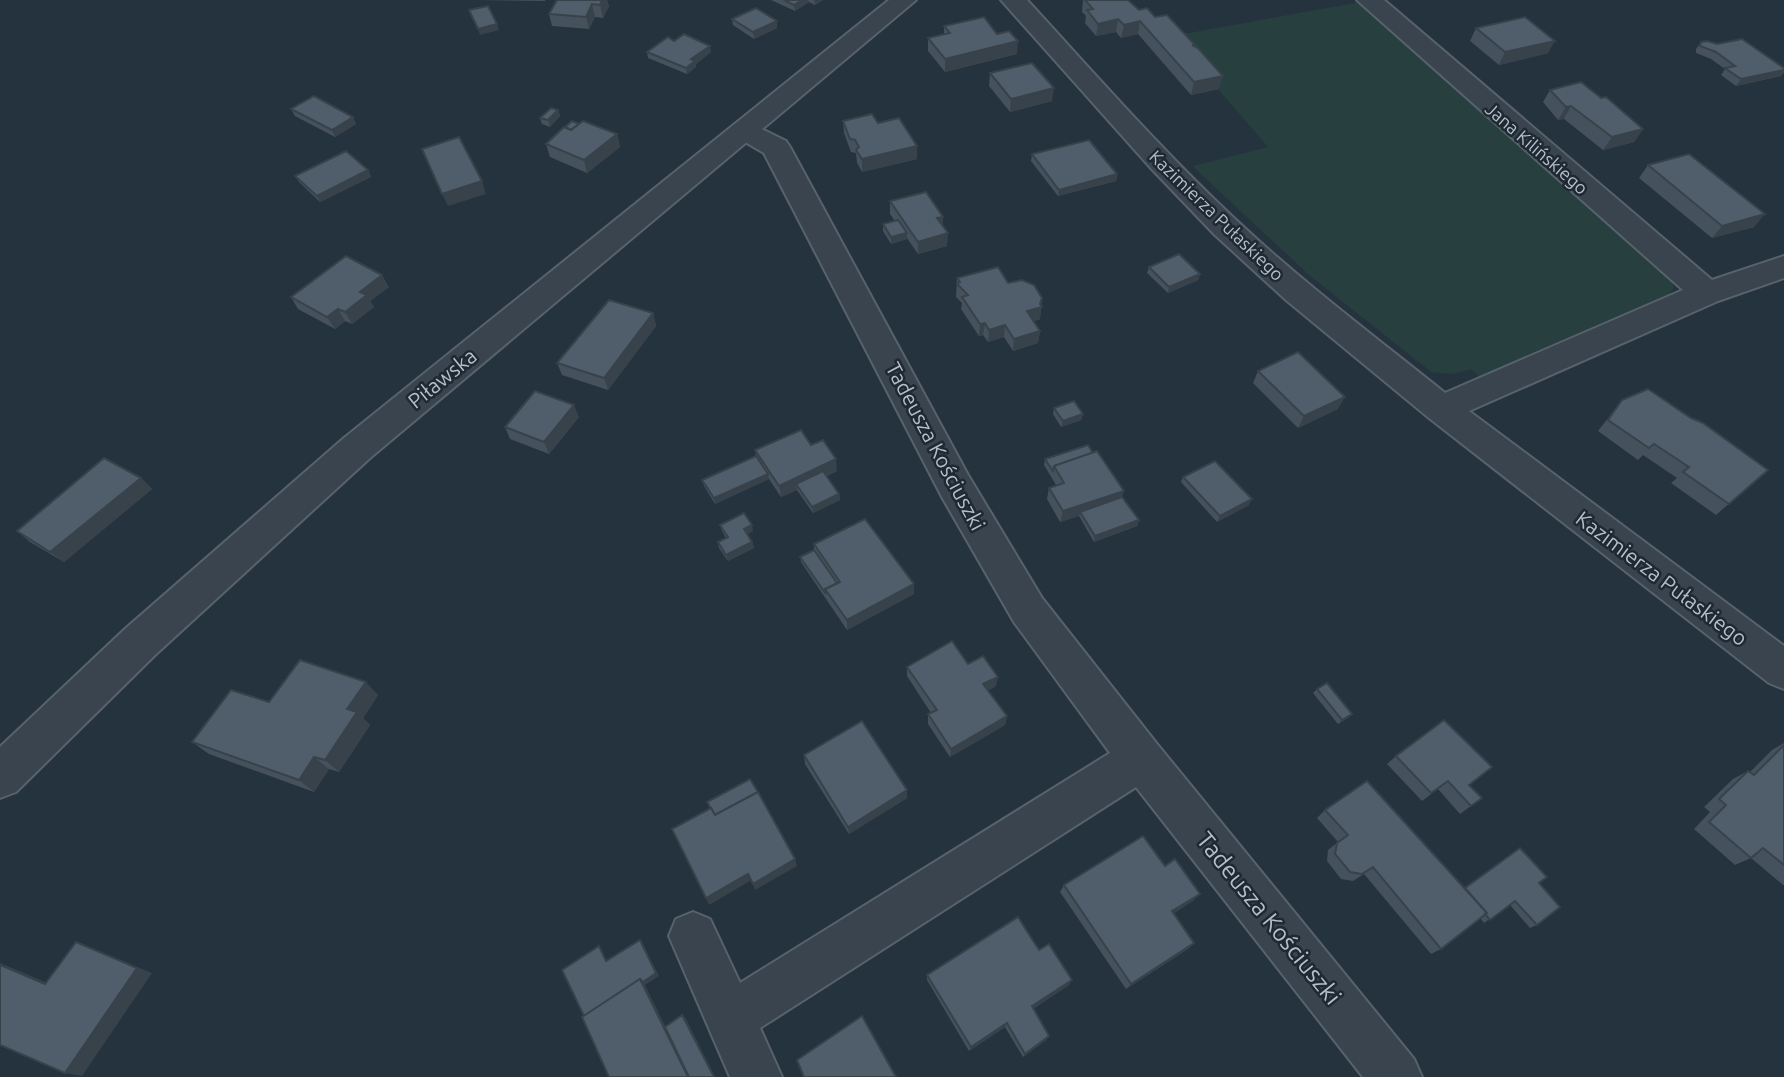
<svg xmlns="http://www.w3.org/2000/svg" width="1784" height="1077" viewBox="0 0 1784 1077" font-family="Ubuntu,sans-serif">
	<rect width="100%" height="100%" fill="#25333e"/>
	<path fill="#273f3e" d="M1360,2l310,273 4,13 -5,6 -190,83 -8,-8 -19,5 -21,-2 -122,-97 -106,-99 -10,-10 75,-19 -96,-111z"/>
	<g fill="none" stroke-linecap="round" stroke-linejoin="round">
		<g stroke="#57626c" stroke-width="4">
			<g id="minor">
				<path d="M1001,0h26c68,74 135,151 209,220 66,62 138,116 209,173l238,-103 -326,-290h27l328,280 72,-24v22l-66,23 -249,110 315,235v43l-15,-6 -340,-265 -143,-118 -72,-66 -65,-68z"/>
				<path d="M745,121l41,20 4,6 178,328 74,123 115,146 257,315 8,18h-59l-227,-290 -376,241 22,49h-52l-61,-141 7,-17 17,-7 17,7 30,64 370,-230 -96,-131 -72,-125 -178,-344 -29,-17 -4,-6 4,-6z"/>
			</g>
		</g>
		<g stroke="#57626c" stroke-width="4">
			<path id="tertiary" d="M889,0h27l-546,458 -215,197 -139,137 -16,6v-51l125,-118 219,-191z"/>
		</g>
		<use href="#minor" fill="#39444e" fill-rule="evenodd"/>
		<use href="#tertiary" fill="#39444e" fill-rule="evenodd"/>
	</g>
	<g fill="#45515c">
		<path d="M477,0h68v1z"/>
		<path d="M557,0h50l2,6 -6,12 -8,-1 -6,12 -37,-3 -3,-12z"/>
		<path d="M771,0h52l-8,5 -6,-3 -14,9z"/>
		<path d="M1083,0h45l11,10 16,7 40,30 24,42 -28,6 -53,-61 -17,4 -5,-6 -20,4 -11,-13 1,-7 -4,-4z"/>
		<path d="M732,19l45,9 -23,11 -21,-14z"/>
		<path d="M944,26l53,8 20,20 -72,18 -17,-21v-13l16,-4z"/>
		<path d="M1476,28l72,25 -49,12 -29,-24z"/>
		<path d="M674,41l37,11 -15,12v3l-9,7 -39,-16 -1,-6z"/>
		<path d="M1701,42l83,26v4l-3,4 -45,10 -15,-11 4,-6 -14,-10 -15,-6v-4z"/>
		<path d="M990,73l62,28 -42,11 -21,-26z"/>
		<path d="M1550,90l93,39 -9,13 -31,8 -39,-31 -6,1 -15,-18z"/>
		<path d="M291,109l62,8 3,7 -21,13 -40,-21z"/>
		<path d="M558,110l2,6 -10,11 -8,-3 -2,-6z"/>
		<path d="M843,121l35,2 39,36 -55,13 -5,-9 -1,-10 -5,-1 -7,-19z"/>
		<path d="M579,124l38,10 3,13 -33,26 -37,-16 -4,-13z"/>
		<path d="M1032,154l85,20 -1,7 -58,15 -27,-35z"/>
		<path d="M1648,165l106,62 -42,11 -73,-60z"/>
		<path d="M368,170l3,7 -51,25 -21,-20 -4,-6z"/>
		<path d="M890,201l53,16v9l4,20 -29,8 -11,-16v1l-16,5 -8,-13v-7l12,-3 -5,-7z"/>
		<path d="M1149,267l51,7 -2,6 -30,13 -21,-20z"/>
		<path d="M957,278l51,5 34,15 -2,21 -6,2 6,10 -2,12 -25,8 -9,-14 -16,5 -5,-7 -4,1 -18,-27 1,-6 -6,-6z"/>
		<path d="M389,287l-19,14 4,6 -22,17 -7,-3 -10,8 -37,-20 -7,-12z"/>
		<path d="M653,313l3,13 -48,64 -46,-15 -5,-12z"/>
		<path d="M1258,371l80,38 -40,19 -45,-45z"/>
		<path d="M1622,400l146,70 -52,45 -45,-32 6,-5 -34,-23 -5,5 -40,-29z"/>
		<path d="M1054,408l29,6 -2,6 -20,7 -8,-13z"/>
		<path d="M579,417l-30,37 -39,-15 -5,-12z"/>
		<path d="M811,445l26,26 -10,5 12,18 1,6 -27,13 -16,-23 -16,7 -12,-18 -54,25 -11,-18 -2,-6 54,-24 -1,-6z"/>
		<path d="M1045,459l77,38 17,23 -2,6 -43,16 -15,-26 -19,6 -13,-23 2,-11 7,-3 -12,-20z"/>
		<path d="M1183,477l66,28 -32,17 -36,-40z"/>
		<path d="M141,478l11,11 -88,73 -34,-20 -13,-11z"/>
		<path d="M720,525l33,6 -6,3 5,8 2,6 -26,13 -9,-13 -1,-6 8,-4 -4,-7z"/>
		<path d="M814,544l100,50 -67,36 -46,-68 -1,-5 14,-7z"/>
		<path d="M968,664l28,22 -9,5 20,25 -2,9 -55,32 -22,-33v-10l3,-1 -24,-37v-9z"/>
		<path d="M1317,689l31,29 -10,6 -25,-31z"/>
		<path d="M378,695l-15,23 7,7 -31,47 -10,-3 -15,23 -105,-38 -17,-12 77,-40z"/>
		<path d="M1784,743v142h-1l-32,-27 -16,7 -41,-36 16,-17 -6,-5 29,-28 15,-8 2,1 22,-22z"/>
		<path d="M804,755l103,43 -58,36 -44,-70z"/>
		<path d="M1396,756l73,29 13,13 -22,16 -22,-25 -16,12 -35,-37z"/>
		<path d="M1325,810l139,78 75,-5 -2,42 -7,3 -20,-23 -26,18 -4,-5 -39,31 -10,5 -67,-80 -11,7 -12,-2 -14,-18 1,-11 10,-8 -21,-24z"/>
		<path d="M1165,866l29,34 -20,13 20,30 -6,6 -62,40 -66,-97 4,-7z"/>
		<path d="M927,975l142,10 -35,23 15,28 -3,4 -23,17 -18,-30 -36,24 -42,-71z"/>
	</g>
	<g fill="#38424b">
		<path d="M599,0h8l2,6 -6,12z"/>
		<path d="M802,0h6l1,2 -14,9 -1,-6z"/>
		<path d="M814,0h9l-8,5z"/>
		<path d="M592,4l3,13 -6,12 -3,-12z"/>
		<path d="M1118,19l-2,13 -20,4 2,-12z"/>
		<path d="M777,21v7l-23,11 -1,-7z"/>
		<path d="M1140,21l-2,13 -17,4 3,-13z"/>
		<path d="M497,24l2,6 -19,5 -2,-6z"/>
		<path d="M1018,41l-1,13 -72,18v-13z"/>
		<path d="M1555,41l-7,12 -49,12 6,-13z"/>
		<path d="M710,46l1,6 -15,12v3l-9,7 -1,-6 5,-9z"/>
		<path d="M1784,70l-3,6 -45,10 5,-7z"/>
		<path d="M1223,76l-4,13 -28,6 3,-13z"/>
		<path d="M1054,88l-2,13 -42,11 1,-13z"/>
		<path d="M1571,106l-7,13 -6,1 8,-13z"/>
		<path d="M558,110l2,6 -10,11 -2,-7z"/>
		<path d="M353,117l3,7 -21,13 -3,-7z"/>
		<path d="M1643,129l-9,13 -31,8 9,-13z"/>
		<path d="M617,134l3,13 -33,26 -3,-13z"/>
		<path d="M917,146v13l-55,13v-13z"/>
		<path d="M368,170l3,7 -51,25 -3,-6z"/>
		<path d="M1117,174l-1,7 -58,15 1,-6z"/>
		<path d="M482,181l4,13 -38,12 -6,-12z"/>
		<path d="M1765,214l-11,13 -42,11 10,-12z"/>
		<path d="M943,217v12l-6,-11z"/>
		<path d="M907,233v6l-16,5v-7z"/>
		<path d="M948,233l-1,13 -29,8v-12z"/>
		<path d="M1200,274l-2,6 -30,13 1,-6z"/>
		<path d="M382,275l7,12 -19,14 4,6 -22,17 -7,-12 15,-20z"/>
		<path d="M1042,298l-2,21 -14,4 1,-12z"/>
		<path d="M338,309l7,12 -10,8 -8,-12z"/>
		<path d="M653,313l3,13 -48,64 -4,-12z"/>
		<path d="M985,323l-2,12 -4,1 1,-12z"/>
		<path d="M1005,325l-1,12 -16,5 1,-12z"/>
		<path d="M1040,331l-2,12 -25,8 1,-12z"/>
		<path d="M1345,397l-7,12 -40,19 6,-12z"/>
		<path d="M574,405l5,12 -30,37 -5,-12z"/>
		<path d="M1083,414l-2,6 -20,7 2,-6z"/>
		<path d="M836,459l1,12 -37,18 -4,-5 1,6 -16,7 -2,-11z"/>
		<path d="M768,474l1,5 -54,25 -1,-6z"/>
		<path d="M141,478l11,11 -88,73 -14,-10z"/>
		<path d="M1124,491l-4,12 -40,9 -1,4 -19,6 3,-11z"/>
		<path d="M839,494l1,6 -27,13 -1,-6z"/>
		<path d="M1252,499l-3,6 -32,17 3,-6z"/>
		<path d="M1139,520l-2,6 -43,16 1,-6z"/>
		<path d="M752,525l1,6 -8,4 -1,-6z"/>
		<path d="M752,542l2,6 -26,13 -2,-6z"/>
		<path d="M914,584v10l-67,36v-10z"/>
		<path d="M998,677l-2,9 -15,8 2,-10z"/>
		<path d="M366,682l12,13 -15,23 7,7 -31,47 -14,-12 22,-51z"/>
		<path d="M1352,714l-4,4 -10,6 4,-4z"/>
		<path d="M1007,716l-2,9 -55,32 1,-8z"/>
		<path d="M314,757l15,12 -15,23 -15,-12z"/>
		<path d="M907,790v8l-58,36 -1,-7z"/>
		<path d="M795,859l2,7 -42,24 -2,-6z"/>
		<path d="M748,874l2,7 -41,24 -3,-7z"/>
		<path d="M1200,894l-6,6 -27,18 5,-7z"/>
		<path d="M640,940l19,36 -14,9 45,92h-2l-100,-55z"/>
		<path d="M76,942l76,31 -70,103 -17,-3z"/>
		<path d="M1194,943l-6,6 -62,40 5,-5z"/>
		<path d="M0,963l62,26 -17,-5 -45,-19z"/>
		<path d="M1072,980l-3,5 -39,26 2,-5z"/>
		<path d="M682,1015l3,2 30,60h-1z"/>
		<path d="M1007,1023l-2,4 -36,24 2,-4z"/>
		<path d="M1049,1036l-3,4 -23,17 2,-3z"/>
	</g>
	<g fill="#505e6b" stroke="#38424b" stroke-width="2">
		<path d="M557,0h45l-2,5 -8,-1 -6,13 -37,-3z"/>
		<path d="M784,0h18l-8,5z"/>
		<path d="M1085,0h43l11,10 8,-2 8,9 12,-2 28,30h-3l6,3 25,28 -29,6 -54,-61 -16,4 -6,-6 -20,5 -11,-14 6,-1z"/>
		<path d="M488,6l9,18 -19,5 -9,-19z"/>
		<path d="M756,8l21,13 -24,11 -21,-13z"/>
		<path d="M984,17l13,17 12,-3 9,10 -73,18 -17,-21 22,-5 -6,-7z"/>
		<path d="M1525,17l30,24 -50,11 -29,-24z"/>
		<path d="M684,34l26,12 -19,13 4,2 -9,7 -39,-16 21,-15 6,4z"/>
		<path d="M1742,39l42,29v2l-43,9 -16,-11 10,-2 -19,-14 -16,-6 1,-4 6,-1 10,3z"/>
		<path d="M1032,63l22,25 -43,11 -21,-26z"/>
		<path d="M1581,82l20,16 5,-1 37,32 -31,8 -41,-31 -5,1 -16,-17z"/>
		<path d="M314,96l39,21 -21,13 -41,-21z"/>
		<path d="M551,108l7,2 -10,10 -8,-2z"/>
		<path d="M872,114l6,9 21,-5 18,28 -55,13 -6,-9 3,-3 -4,-7 -5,-1 -7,-18z"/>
		<path d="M572,121l7,3 -8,6 -6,-3z"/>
		<path d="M583,121l34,13 -33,26 -38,-16 18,-17 7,3z"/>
		<path d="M459,137l23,44 -40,13 -20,-45z"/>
		<path d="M1089,140l28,34 -58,16 -27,-36z"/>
		<path d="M346,151l22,19 -51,26 -22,-20z"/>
		<path d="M1689,154l76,60 -43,12 -74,-61z"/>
		<path d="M926,192l17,25 -6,1 11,15 -30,9 -28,-41z"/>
		<path d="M898,220l9,13 -16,4 -8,-13z"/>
		<path d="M1179,254l21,20 -31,13 -20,-20z"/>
		<path d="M346,256l36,19 -22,17 7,3 -22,17 -7,-3 -11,8 -36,-20z"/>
		<path d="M998,267l10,16 14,-3 12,5 8,13 -2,6 2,3 -15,4 13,20 -26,8 -9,-14 -16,5 -4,-7 -5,1 -18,-27 6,-2 -11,-11 3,-2 -3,-4z"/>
		<path d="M609,300l44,13 -49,65 -47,-15z"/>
		<path d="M1298,352l47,45 -41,19 -46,-45z"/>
		<path d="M1648,389l43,29 12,5 65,47 -39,34 -46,-32 6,-5 -35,-23 -5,4 -41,-28 14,-20z"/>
		<path d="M535,391l39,14 -30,37 -39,-15z"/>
		<path d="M1074,401l9,13 -20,7 -9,-13z"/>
		<path d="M801,430l10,15 12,-5 13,19 -57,27 -24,-36z"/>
		<path d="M1088,445l5,8 -39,13 -1,5 -8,-12z"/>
		<path d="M1097,451l27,40 -61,20 -14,-23 15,-5 -10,-17z"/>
		<path d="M756,456l12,18 -54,24 -12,-18z"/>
		<path d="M104,458l37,20 -91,74 -33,-21z"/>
		<path d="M1215,461l37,38 -32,17 -37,-39z"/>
		<path d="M823,471l16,23 -27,13 -16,-23z"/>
		<path d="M1122,497l17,23 -44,16 -15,-24z"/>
		<path d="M744,513l8,12 -8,4 8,13 -26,13 -8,-13 10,-5 -8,-12z"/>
		<path d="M865,519l49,65 -67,36 -22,-31 15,-7 -26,-38z"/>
		<path d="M814,550l23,33 -12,6 1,5 -26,-37z"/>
		<path d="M952,641l16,23 15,-8 15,21 -15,7 24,32 -56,33 -23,-35 9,-4 -30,-43z"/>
		<path d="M300,660l66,22 -19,27 10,3 -32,48 -11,-3 -15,23 -107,-38 39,-52 38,12z"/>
		<path d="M1327,683l25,31 -10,6 -25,-31z"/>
		<path d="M1444,720l48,47 -23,18 13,13 -11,8 -23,-25 -17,12 -35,-37z"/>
		<path d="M862,721l45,69 -59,37 -44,-72z"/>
		<path d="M1784,745v120l-21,-17 -12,10 -42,-36 17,-17 -7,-6 29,-28 6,4z"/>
		<path d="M750,779l8,13 -43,23 -8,-13z"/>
		<path d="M1367,781l120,132 -46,36 -68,-82 -11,7 -12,-2 -15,-18 2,-11 11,-8 -23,-25z"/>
		<path d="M758,792l37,67 -42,25 -5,-10 -42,24 -34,-69 39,-21 4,7z"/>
		<path d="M1143,836l22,30 10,-7 25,35 -28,17 22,32 -63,41 -67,-99z"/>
		<path d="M1520,848l27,29 -8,6 21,24 -23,18 -22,-24 -25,19 -5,-6 2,-1 -22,-25z"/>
		<path d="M1018,917l21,33 10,-6 23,36 -40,26 17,30 -24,18 -18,-31 -36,24 -44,-72z"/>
		<path d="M640,940l16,33 -13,9 -3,-3 -56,37 -22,-46 37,-24 7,15z"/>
		<path d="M76,942l61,26 -72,105 -65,-28v-80l45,19z"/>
		<path d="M640,979l48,98h-79l-27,-60z"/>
		<path d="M682,1015l32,62h-25l-24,-50z"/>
		<path d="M862,1016l34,61h-92l-7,-17z"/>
	</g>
	<g text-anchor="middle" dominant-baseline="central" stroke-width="5" stroke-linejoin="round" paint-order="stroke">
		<g font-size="18" fill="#b5bfc9" stroke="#1e2933">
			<text transform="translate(1537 148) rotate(41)">Jana Kilińskiego</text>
			<text transform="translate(1217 215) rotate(44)">Kazimierza Pułaskiego</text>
		</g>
		<g font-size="21" fill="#b5bfc9" stroke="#1e2933">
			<text transform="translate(442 378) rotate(-39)">Piławska</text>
			<text transform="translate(936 446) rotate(62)">Tadeusza Kościuszki</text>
			<text transform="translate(1662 578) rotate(37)">Kazimierza Pułaskiego</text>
		</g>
		<g font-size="24" fill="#b5bfc9" stroke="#1e2933">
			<text transform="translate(1269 918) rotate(51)">Tadeusza Kościuszki</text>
		</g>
	</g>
</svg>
